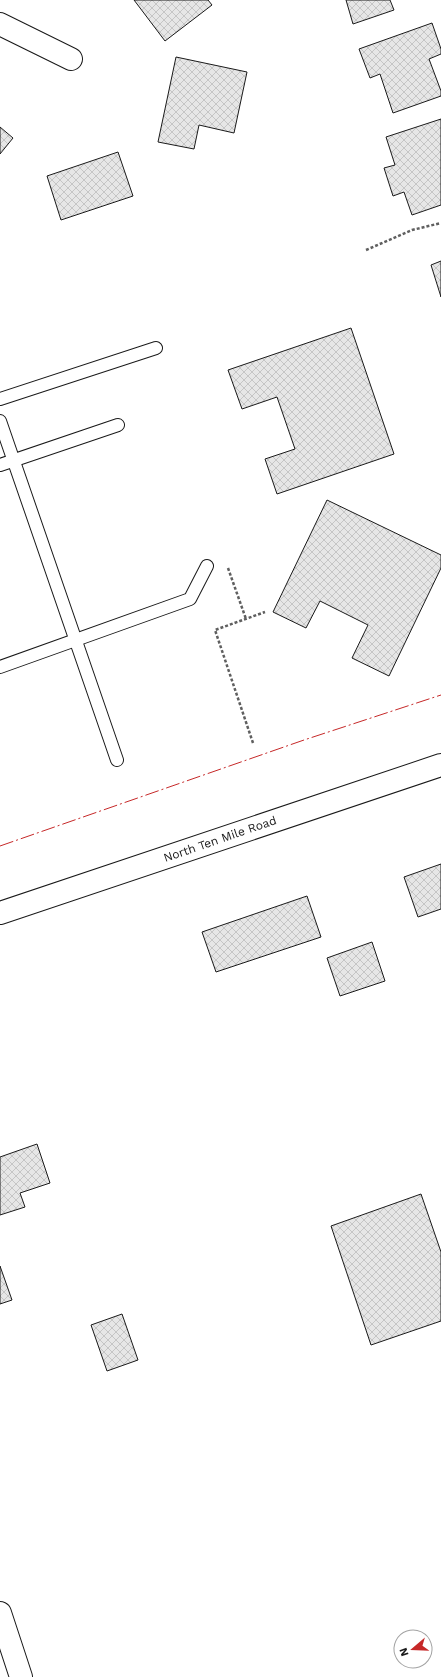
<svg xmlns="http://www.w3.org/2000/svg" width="441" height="1677" viewBox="0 0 441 1677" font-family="'Work Sans',sans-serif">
	<defs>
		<pattern id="building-cross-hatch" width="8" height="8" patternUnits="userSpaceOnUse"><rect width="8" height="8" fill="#e6e6e6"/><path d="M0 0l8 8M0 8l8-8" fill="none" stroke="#c5c5c5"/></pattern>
	</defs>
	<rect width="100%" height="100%" fill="#fff"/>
	<g fill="url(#building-cross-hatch)" stroke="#1a1a1a">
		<path d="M134,0h74l4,5 -47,36z"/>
		<path d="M346,0h44l4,10 -41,14z"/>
		<path d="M432,23l9,26v5l-12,5 12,32v5l-48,17 -13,-39 -10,4 -11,-29z"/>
		<path d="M176,57l71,15 -13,61 -35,-8 -5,24 -36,-7z"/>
		<path d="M441,119v86l-29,10 -8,-23 -11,4 -9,-28 11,-3 -9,-28z"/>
		<path d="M0,127l13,11 -13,16z"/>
		<path d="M118,152l15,44 -72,24 -14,-44z"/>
		<path d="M441,261v36l-10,-32z"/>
		<path d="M351,328l43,126 -117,40 -12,-35 30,-10 -18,-52 -35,12 -14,-39z"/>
		<path d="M327,500l114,55v13l-52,108 -37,-18 16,-33 -48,-24 -14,27 -33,-16z"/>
		<path d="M441,864v45l-23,8 -14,-40z"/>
		<path d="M307,896l14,41 -105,35 -14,-40z"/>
		<path d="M372,942l13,39 -45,15 -13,-38z"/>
		<path d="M37,1144l13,39 -30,10 5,14 -25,8v-58z"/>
		<path d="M421,1194l20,58v69l-70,24 -40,-119z"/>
		<path d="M0,1266l12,34 -12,4z"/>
		<path d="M122,1314l16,46 -31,11 -16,-46z"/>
	</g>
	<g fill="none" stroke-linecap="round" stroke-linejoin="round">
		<g stroke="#1a1a1a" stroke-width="14">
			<g id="lane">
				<path d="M0,399l156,-51"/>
				<path d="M0,421l117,339"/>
				<path d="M0,465l118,-40"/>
				<path d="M0,667l190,-68 17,-33"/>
			</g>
		</g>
		<g stroke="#1a1a1a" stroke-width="24">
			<g id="street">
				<path d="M0,24l71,35"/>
				<path d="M0,1613l21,64"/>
			</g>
		</g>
		<g stroke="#1a1a1a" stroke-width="24">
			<path id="primary" d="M0,913l441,-148"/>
		</g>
		<g stroke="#5f5f5f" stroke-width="2.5" stroke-dasharray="3 2" stroke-linecap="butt">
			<path d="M366,250l46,-20 29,-7"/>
			<path d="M228,568l18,51"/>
			<path d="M253,743l-38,-113 50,-18"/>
		</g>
		<use href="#lane" stroke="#fff" stroke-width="12"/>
		<use href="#street" stroke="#fff" stroke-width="22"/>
		<use href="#primary" stroke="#fff" stroke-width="22"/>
		<path stroke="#c62828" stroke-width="1" stroke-dasharray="14 3 2 3" stroke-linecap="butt" d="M0,846l304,-106 137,-45"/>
	</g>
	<g text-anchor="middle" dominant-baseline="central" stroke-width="3" stroke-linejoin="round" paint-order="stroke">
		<g font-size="12" fill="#1a1a1a" stroke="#fff">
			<text transform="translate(220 839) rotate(-19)">North Ten Mile Road</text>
		</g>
	</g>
	<g transform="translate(413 1649) rotate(251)"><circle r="19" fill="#ffffff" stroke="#a3a3a3"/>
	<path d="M0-3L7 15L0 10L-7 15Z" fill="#c62828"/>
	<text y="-6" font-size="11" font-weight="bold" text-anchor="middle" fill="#1a1a1a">N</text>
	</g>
</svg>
